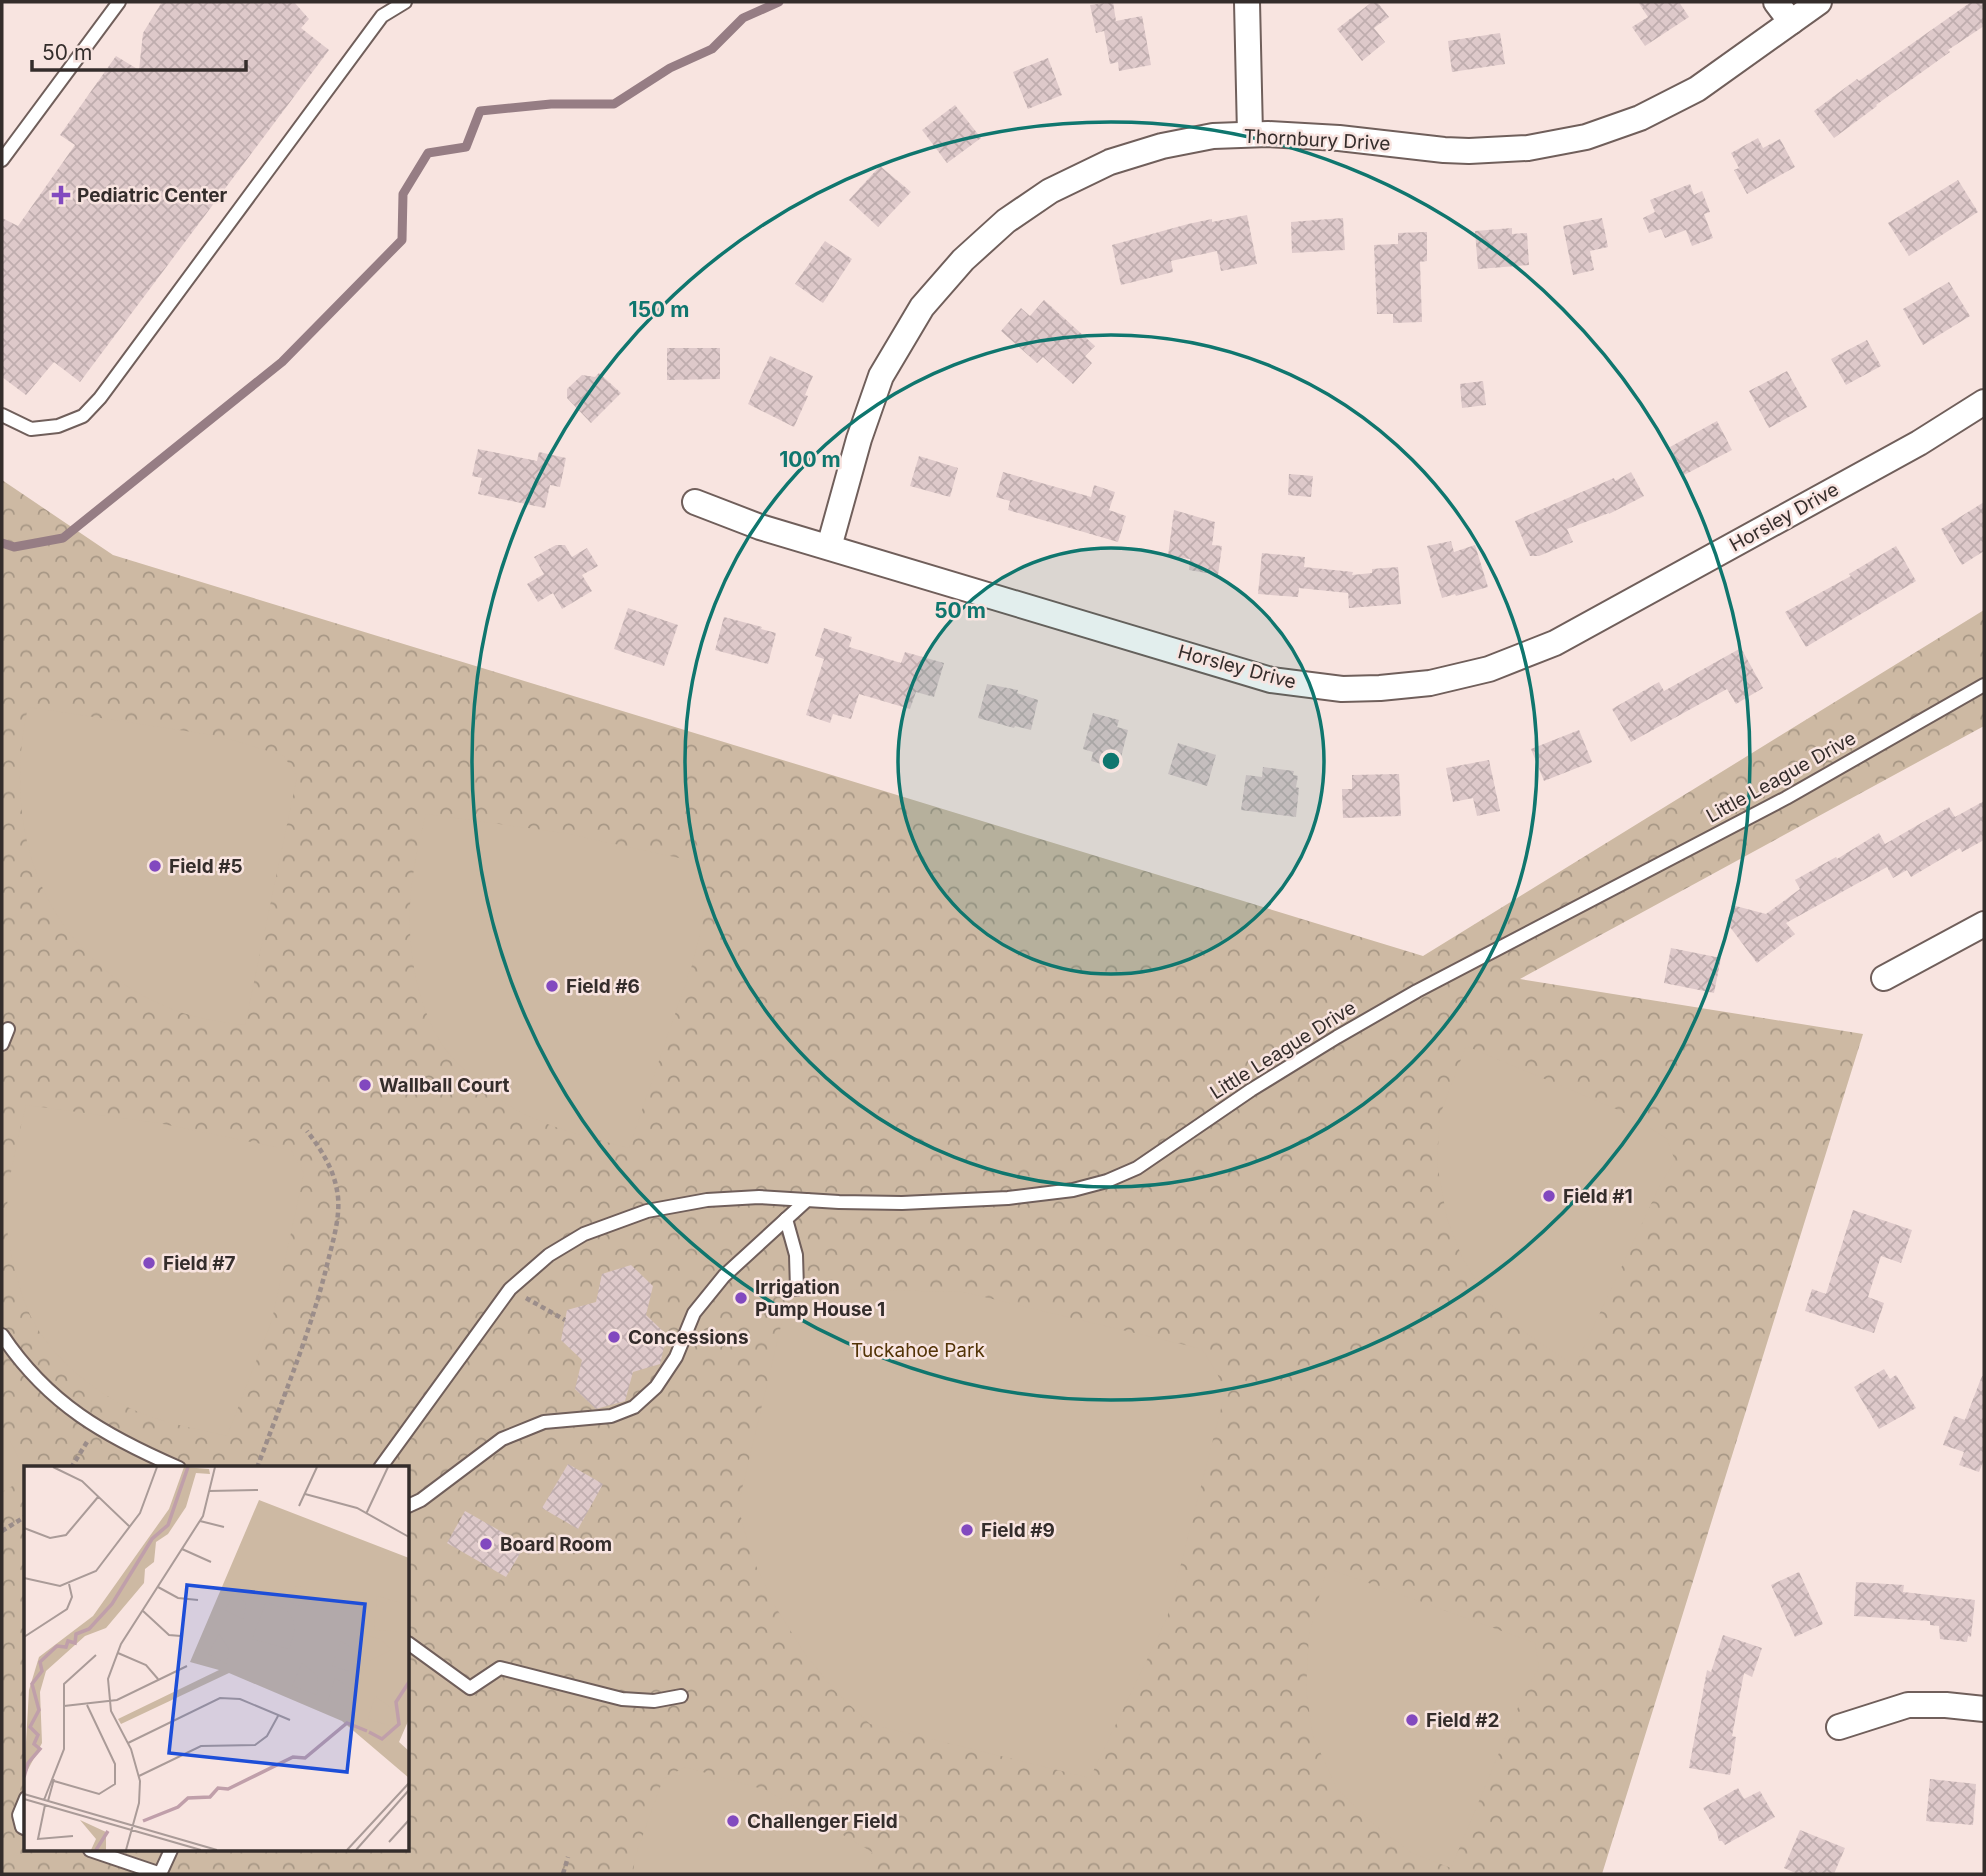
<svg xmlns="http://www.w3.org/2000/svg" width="1986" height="1876" viewBox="0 0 1986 1876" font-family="Inter,sans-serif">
	<defs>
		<pattern id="park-crowns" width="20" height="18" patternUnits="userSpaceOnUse" patternTransform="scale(1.75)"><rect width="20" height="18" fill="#cdb9a3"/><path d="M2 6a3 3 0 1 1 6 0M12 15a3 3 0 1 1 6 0" fill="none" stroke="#a79785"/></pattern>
		<pattern id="building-cross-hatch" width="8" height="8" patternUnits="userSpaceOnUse" patternTransform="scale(1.75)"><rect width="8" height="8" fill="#dec9ca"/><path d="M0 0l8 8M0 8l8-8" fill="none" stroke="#bfadae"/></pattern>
	</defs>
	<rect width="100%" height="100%" fill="#f8e4e0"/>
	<path fill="url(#park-crowns)" fill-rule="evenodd" d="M2,480l111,75 1310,401 561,-346v116l-464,253 343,55 -261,840h-1600zM26,1468h382v382h-382z"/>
	<g fill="#cdb9a3">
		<path d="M28,707l184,28 24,6 48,15 13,21 -52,248c-27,-3 -53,-7 -78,-18 -122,-51 -167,-175 -139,-300z"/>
		<path d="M426,814l138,19 129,28 14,23 -7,50 -8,31 -63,183c-34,-9 -69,-17 -101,-32 -19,-9 -37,-23 -52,-36 -11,-10 -22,-19 -30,-30 -14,-19 -22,-41 -28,-63 -15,-62 -8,-113 8,-173z"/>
		<path d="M1466,1046l150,63 23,12 28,18 8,22 -15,24 -85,181 -45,-30 -40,-32 -28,-47 -15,-38 -10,-56 3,-48z"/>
		<path d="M26,1105l132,18 133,27 13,23 -32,147 -45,116c-25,-6 -53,-11 -78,-20 -43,-15 -87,-48 -112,-88 -12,-20 -18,-42 -24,-65 -4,-17 -7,-35 -6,-53 1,-35 11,-71 19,-105z"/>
		<path d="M790,1288l173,4 239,57 15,24 8,20 -58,225 -77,160 -220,-54 -35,-33 -30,-37 -30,-48 -24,-51 -13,-49z"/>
		<path d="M2,1425l24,48v5l-24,14z"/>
		<path d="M1327,1568l208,75 4,25 -15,25 -73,175 -39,-15 -35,-26 -40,-38 -24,-53 -7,-46 3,-56z"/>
		<path d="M685,1767l81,23 106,62 -8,22h-231l2,-17 28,-78z"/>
	</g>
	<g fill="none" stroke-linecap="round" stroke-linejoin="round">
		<path stroke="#967d84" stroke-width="9" d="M2,543l12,4 49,-9 219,-176 120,-122 1,-46 25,-41 38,-6 14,-36 71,-7h63l56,-36 42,-19 31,-31 36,-16"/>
	</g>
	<g fill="url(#building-cross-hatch)">
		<path d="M162,2h132l15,17 -8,9 28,22 -249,332 -26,-20 -28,33 -24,-18v-159l16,8 57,-81 -15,-10 56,-79 23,14 4,-37z"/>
		<path d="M1113,2l3,19 26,-5 9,49 -32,6 -1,-9 -8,2 -6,-33 -8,2 -6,-28z"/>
		<path d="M1372,2h5l12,15 -15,11 11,14 -23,19 -25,-32z"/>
		<path d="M1638,2h41l10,15 -44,29 -13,-19 16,-10z"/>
		<path d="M1971,2h13v24l-36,24 2,2 -74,53 1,1 -43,32 -20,-27 43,-32 2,2z"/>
		<path d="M1500,33l5,31 -53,8 -4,-31z"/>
		<path d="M1048,58l14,37 -34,14 -15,-37z"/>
		<path d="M955,105l26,33 -34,25 -25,-33z"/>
		<path d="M1758,138l5,10 17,-9 15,28 -48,27 -13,-24 5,-2 -8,-15z"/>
		<path d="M880,166l31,26 -33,35 -29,-27z"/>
		<path d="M1958,180l20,32 -69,44 -21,-33z"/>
		<path d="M1690,184l4,11 8,-4 8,21 -6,2 9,24 -21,8 -6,-16 -21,8 -4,-9 -12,4 -6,-15 12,-6 -5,-12z"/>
		<path d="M1247,215l10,49 -36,7 -4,-20 -46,10 2,11 -52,13 -9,-40 76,-21 24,-5v3z"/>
		<path d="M1343,218l2,32 -53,3 -1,-31z"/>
		<path d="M1602,218l6,29 -18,4 4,19 -21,5 -10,-49z"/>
		<path d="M1512,228v6l15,-1 2,32 -51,4 -3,-38z"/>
		<path d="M1427,232v29l-7,1 2,60 -29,1v-9h-16l-3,-69 24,-1v-11z"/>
		<path d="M825,241l27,18 -29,44 -28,-19z"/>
		<path d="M1949,282l21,34 -47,29 -20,-36z"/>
		<path d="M1044,300l51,46 -10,10 7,7 -19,21 -30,-27 -6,6 -36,-32 20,-23 9,8z"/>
		<path d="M1867,340l14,26 -35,19 -15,-26z"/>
		<path d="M667,348h53v31l-53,1z"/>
		<path d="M770,356l43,20 -8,19 3,1 -14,31 -46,-23z"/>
		<path d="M1787,371l20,36 -38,21 -20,-37z"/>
		<path d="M599,373l22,20 -30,30 -24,-25v-9l15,-14 13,2z"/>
		<path d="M1483,381l3,24 -24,3 -2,-24z"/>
		<path d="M1717,421l15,29 -48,25 -14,-28z"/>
		<path d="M478,449l59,12 2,-9 27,6 -6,29 -10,-2 -5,23 -67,-14 4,-16 -10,-2z"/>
		<path d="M919,456l39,12 -8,29 -40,-11z"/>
		<path d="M1003,472l88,25 3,-12 21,7 -6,18 17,6 -8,26 -110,-32 2,-9 -14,-4z"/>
		<path d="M1631,472l13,24 -35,18v-1l-42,16 6,13 -34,14h-9l-15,-35 99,-43 1,3z"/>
		<path d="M1289,474l24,2 -2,21 -23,-2z"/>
		<path d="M1984,502v49l-22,14 -21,-36z"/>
		<path d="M1174,510l41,12 -3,23 10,1 -4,29 -29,-5 1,-11 -22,-3z"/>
		<path d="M1451,541l3,11 21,-7 13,42 -32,9 -1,-2 -13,4 -15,-52z"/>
		<path d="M556,545h9l7,12 15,-9 11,18 -16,9 10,16 -30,18 -9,-16 -15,9 -11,-18 17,-10 -10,-17z"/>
		<path d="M1896,546l20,35 -110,66 -21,-35 66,-36 -2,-2z"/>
		<path d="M1262,553l43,4 -1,10 49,5 -1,3 20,-2v-4l26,-2 3,37 -52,4 -1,-15 -49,-5 -1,9 -40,-3z"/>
		<path d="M628,608l50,17 -14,41 -50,-17z"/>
		<path d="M724,617l38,10 -1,2 15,4 -8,31 -53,-14z"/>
		<path d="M824,628l28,9 -3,10 52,16 4,-11 39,11 -10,34 -18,-5 -6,17 -51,-15 -8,25 -18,-5 -3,9 -24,-8 18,-56 -9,-3z"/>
		<path d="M1741,648l22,40 -27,16 -9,-15 -96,53 -19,-33 47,-27 5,9z"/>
		<path d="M987,684l31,6 -1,3 21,7 -7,30 -16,-4 -1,2 -36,-10z"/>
		<path d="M1093,713l26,7 -2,7 11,3 -10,39 -27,-8 2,-9 -10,-3z"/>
		<path d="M1579,730l13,32 -48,19 -13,-32z"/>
		<path d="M1178,743l38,12 -9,31 -39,-12z"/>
		<path d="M1489,760l11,51 -23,5 -4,-18 -20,4 -7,-34z"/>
		<path d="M1263,767l31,4 -1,4 5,1 -2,11 3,1 -3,29 -55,-7 5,-35 16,2z"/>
		<path d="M1399,774l2,42 -58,2 -1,-29h10v-14z"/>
		<path d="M1984,801v39l-22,12 -2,-4 -49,29 -4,-7 -14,8 -6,-11 -101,56 9,11 -38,29 -30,-40 5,-18 34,9 34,-25 -5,-9 41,-23 1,2 42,-26 6,11 64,-37 6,10z"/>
		<path d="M1671,948l50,10 -7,35 -50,-10z"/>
		<path d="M1853,1210l59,20 -11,33 -20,-7 -13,41 16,6 -10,30 -69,-22 7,-22 14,5z"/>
		<path d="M631,1265l22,21 -7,29 21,20 -7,29 -27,8 -8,29 -29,8 -21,-20 7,-29 -21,-20 6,-30 29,-8 6,-28z"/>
		<path d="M1884,1369l6,10 6,-4 20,33 -37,21 -25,-42z"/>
		<path d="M1982,1376h2v84l-5,12 -20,-7 5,-13 -21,-7 11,-29 11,4z"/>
		<path d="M568,1464l35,20 -25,45 -36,-21z"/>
		<path d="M465,1511l60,34 -19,32 -59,-34z"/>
		<path d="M1799,1572l24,52 -28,13 -24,-52z"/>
		<path d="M1856,1582l48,3 -1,7 72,8 -4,37 -3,-1 -1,6 -27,-3 -1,-13 -9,-1v-4l-76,-5z"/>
		<path d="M1723,1635l39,13 -10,29 -8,-4 -12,63 4,1 -6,38 -41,-7 18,-98 4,2z"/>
		<path d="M1930,1779l46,5 -3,41 -47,-4z"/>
		<path d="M1738,1788l6,11 16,-8 15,26 -50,28 -3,-4h-3l-3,-11 -13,-22z"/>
		<path d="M1800,1830l45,18 -11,26h-36l-14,-6z"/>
	</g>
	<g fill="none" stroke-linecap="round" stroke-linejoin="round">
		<g stroke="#705f5b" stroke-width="16">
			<g id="lane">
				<path d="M2,160l117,-158"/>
				<path d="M2,415l29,14 27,-3 25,-10 17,-18 282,-382 23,-14"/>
				<path d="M2,1044l6,-15"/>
				<path d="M786,1219l10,36 1,34"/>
				<path d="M2,1335c46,69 103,101 177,133"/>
				<path d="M380,1468l130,-179 39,-34 35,-21 63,-23 60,-11 52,-3 80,5 63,1 106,-5 65,-8 34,-9 30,-13 114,-78 86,-53 80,-46 369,-193 198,-113"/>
				<path d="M408,1506l13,-6 81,-61 42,-17 67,-6 23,-9 22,-20 20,-30 18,-44 30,-37 83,-76"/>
				<path d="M408,1643l62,45 30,-20 122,31 32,2 27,-5"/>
				<path d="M26,1798l-7,17 3,12 4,2"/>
				<path d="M90,1850l71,24"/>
				<path d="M160,1874l11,-24"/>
			</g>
		</g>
		<g stroke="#705f5b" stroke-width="28">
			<g id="street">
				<path d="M1247,2l3,132"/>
				<path d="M1776,2l15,20"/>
				<path d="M695,502l65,25 511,153 71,9 38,-1 50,-5 59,-14 66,-26 364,-200 65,-41"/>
				<path d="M829,547l30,-108 22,-63 41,-69 41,-47 43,-39 44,-30 60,-29 52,-16 51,-10 55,-2 71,4 105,12 25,1 59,-3 58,-11 54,-19 57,-29 122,-87"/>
				<path d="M1884,978l100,-54"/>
				<path d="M1839,1727l69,-22h38l38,4"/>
			</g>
		</g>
		<g stroke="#9b8d8a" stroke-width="4.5" stroke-dasharray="5 3.5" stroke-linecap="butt">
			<path d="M526,1298l39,22"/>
			<path d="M71,1468l16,-26"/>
			<path d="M257,1468c25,-68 54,-136 71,-207 5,-20 12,-43 10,-64 -3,-26 -15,-45 -31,-66"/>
			<path d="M2,1531l24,-15"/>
			<path d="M563,1874l5,-17"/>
		</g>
		<use href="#lane" stroke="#fff" stroke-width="12"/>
		<use href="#street" stroke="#fff" stroke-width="24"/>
	</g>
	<circle cx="1111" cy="761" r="213" fill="#0f766e" fill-opacity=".12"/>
	<g fill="none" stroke="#0f766e" stroke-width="3.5">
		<circle cx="1111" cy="761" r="213"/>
		<circle cx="1111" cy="761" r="426"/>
		<circle cx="1111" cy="761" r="639"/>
	</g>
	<g fill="#8249bf" stroke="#f8e4e0" stroke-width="2.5">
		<path d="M57.5 184.5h7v7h7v7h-7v7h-7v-7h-7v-7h7z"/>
		<circle cx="155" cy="866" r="7"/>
		<circle cx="552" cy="986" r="7"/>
		<circle cx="365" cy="1085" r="7"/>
		<circle cx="1549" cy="1196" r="7"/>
		<circle cx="149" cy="1263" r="7"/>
		<circle cx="741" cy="1298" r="7"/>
		<circle cx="614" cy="1337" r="7"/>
		<circle cx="967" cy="1530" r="7"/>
		<circle cx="486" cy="1544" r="7"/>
		<circle cx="1412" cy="1720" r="7"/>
		<circle cx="733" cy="1821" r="7"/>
	</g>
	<g text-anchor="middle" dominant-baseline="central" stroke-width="5" stroke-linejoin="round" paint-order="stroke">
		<g font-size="19" fill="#342d2b" stroke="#f8e4e0">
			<text transform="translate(1317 140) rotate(3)">Thornbury Drive</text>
			<text transform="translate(1784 517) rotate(-29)">Horsley Drive</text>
			<text transform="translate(1237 667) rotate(15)">Horsley Drive</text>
			<text transform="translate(1781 777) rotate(-29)">Little League Drive</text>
			<text transform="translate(1283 1050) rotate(-32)">Little League Drive</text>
		</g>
		<g font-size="19" font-weight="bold" fill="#342d2b" stroke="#f8e4e0" text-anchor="start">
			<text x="77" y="195">Pediatric Center</text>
			<text x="169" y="866">Field #5</text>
			<text x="566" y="986">Field #6</text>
			<text x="379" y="1085">Wallball Court</text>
			<text x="1563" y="1196">Field #1</text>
			<text x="163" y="1263">Field #7</text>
			<text x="755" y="1287">Irrigation<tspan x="755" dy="22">Pump House 1</tspan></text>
			<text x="628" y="1337">Concessions</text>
			<text x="981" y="1530">Field #9</text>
			<text x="500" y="1544">Board Room</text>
			<text x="1426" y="1720">Field #2</text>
			<text x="747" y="1821">Challenger Field</text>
		</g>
		<g font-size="19" fill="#523306" stroke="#f8e4e0">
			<text x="918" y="1350">Tuckahoe Park</text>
		</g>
	</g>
	<g transform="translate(24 1466)">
		<rect width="385" height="385" fill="#f8e4e0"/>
		<path d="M160,1l25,2 1,5 -14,-1 -10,34 -18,27 -12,8 -2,20 -9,7 -1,14 -38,45 -21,8 -39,35 -6,21 2,51 -18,34 5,-87 10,-33 54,-41 76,-107zM56,354l26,12v18h-15l5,-11z" fill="#cdb9a3"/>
		<path d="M235,34l150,58v161l-10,23 10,9v27l-67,-57 -113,-48 -108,51 -3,-5 101,-49 -29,-8z" fill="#cdb9a3"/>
		<path d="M265 130a10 10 0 1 1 20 0a10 10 0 1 1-20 0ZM211,125l11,13 -3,15 -18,-9zM353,130l24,7 7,29 -34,-2zM242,136l20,7 7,11 2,10 -6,19 -37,-10zM195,168l10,15 -3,15 -18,-10zM344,170l13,3 10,11 -22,11 -10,-22zM317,175l16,11 -2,21 -23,-7zM278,197l16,13 -1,19 -25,-9zM311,212l16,11 1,19 -24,-8zM351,230l15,11 1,19 -23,-7z" fill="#cdb9a3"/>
		<path fill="none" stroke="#c09faa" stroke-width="3.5" d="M345,266l13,7 17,-15 -3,-22 13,-20M0,311l4,-14 12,-14 -6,-5 4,-9 -8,-8 9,-17 -7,-26 10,-13 -2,-9 17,-16 9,1 2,-6 7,2 1,-9 13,-5 23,-25 40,-65 16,-14 20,-58M119,355l35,-14 10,-9 22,-1 8,-9 10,1 65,-32 12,1 42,-35 20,8M72,384l12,-19"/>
		<path fill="none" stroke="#aa9b98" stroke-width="2" d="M29,1l29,14 48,46M185,25l49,-1M281,28l52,14 52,29M275,40l18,-39M342,48l22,-47M176,55l24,6M0,62l26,10 16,-3 32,-38M158,83l29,13M0,112l36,8 36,-15 44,-58 17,-46M134,121l20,11 20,2M119,145l26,24 12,1M0,171l43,-28 5,-12 -3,-13M94,187l28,12 12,14M40,240l53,-6 70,-34M104,277l92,-45 20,1 50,21M115,310l62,-30 54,-1 12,-9 11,-20M30,315l45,13 16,-10v-20l-28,-59M0,328l193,56M0,333l177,51M20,334l20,-51v-65l32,-29M24,335l6,-22M21,339l-7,34 35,-3M365,376l20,-22M102,384l13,-47 1,-22 -9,-32 -20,-38 -3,-32 13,-35 82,-128 12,-49M323,384l62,-67M332,384l53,-60"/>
		<path fill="#1d4ed8" fill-opacity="0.15" stroke="#1d4ed8" stroke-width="3.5" d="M163,119l178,19 -18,168 -178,-19z"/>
		<rect width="385" height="385" fill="none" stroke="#342d2b" stroke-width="3.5"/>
	</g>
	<circle cx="1111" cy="761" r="10" fill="#0f766e" stroke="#f8e4e0" stroke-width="3.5"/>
	<g font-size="21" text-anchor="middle" font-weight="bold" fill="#0f766e" stroke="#f8e4e0" stroke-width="5" stroke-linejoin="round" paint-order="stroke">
		<text x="659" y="317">150 m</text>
		<text x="810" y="467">100 m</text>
		<text x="960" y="618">50 m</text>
	</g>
	<rect width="1986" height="1876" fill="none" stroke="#342d2b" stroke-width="7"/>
	<path d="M32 60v10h214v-10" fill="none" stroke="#342d2b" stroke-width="3.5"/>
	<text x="42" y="60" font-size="21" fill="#342d2b" stroke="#f8e4e0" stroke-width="5" paint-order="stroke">50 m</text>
</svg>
